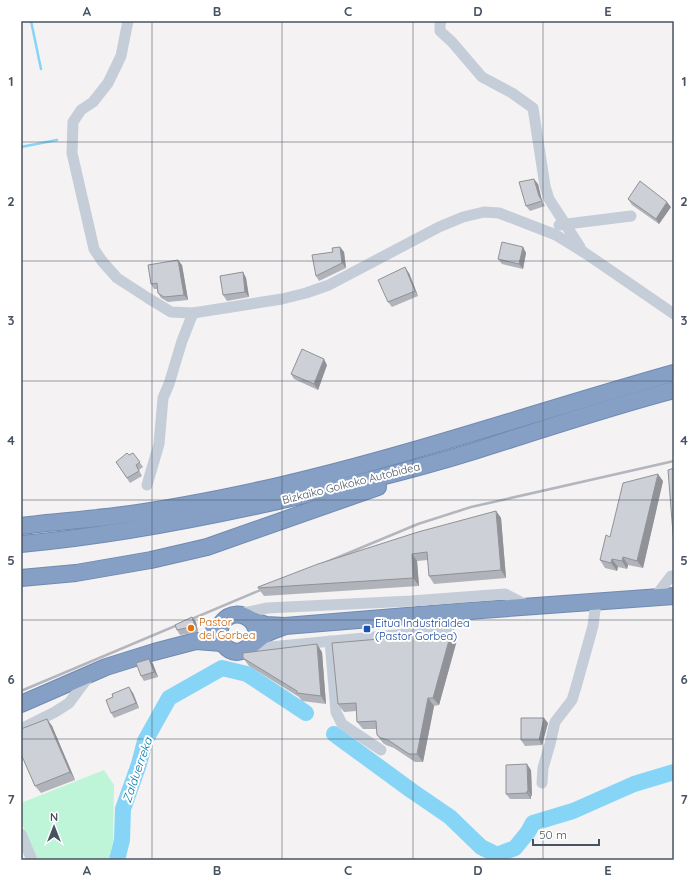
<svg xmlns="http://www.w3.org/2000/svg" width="695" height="881" font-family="Quicksand,sans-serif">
<rect width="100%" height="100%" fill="#f4f2f2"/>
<path fill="#bef5d8" d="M104,770L114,785L113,841L109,860H38L21,822V803Z"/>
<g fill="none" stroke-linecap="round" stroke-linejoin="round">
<g stroke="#87d5f6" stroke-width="2.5">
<path d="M31,21L41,69"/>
<path d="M21,147L57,140"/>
</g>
<g stroke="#87d5f6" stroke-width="16">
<path d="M334,734L412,791L450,817L481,847L497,855L515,848L528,832L533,823L573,811L634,784L674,772"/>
<path d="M117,860L122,840L123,809L139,764L145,741L169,698L222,668L247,674L306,713"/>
</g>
<defs>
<g id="highway">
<path d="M21,526C52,522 84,520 115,516C169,509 225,498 278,486C412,455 542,410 674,373"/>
<path d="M21,544C111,536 199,519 287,499C356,484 426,467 493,445C553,426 613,406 674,390"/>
<path d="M21,578L76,573L151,560L207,547L378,487"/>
<path d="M252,620L266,625L285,626L468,611L674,596"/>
<path d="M221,625C219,632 219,639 224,645C239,663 253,641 266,634C271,631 278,629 283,627"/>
<path d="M214,631C219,627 223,620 228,617C239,611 253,617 256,629"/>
<path d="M21,704L106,667L154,652L196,641L222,643"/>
</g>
</defs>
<use href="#highway" stroke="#708ab1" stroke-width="18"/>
<g stroke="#c5cdd8" stroke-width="11">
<path d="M128,21L121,56L108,83L93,102L81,110L73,122L72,153L94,249L102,261L117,278L148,298L171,312L193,313L282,299L306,293L329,285L439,227L463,217L484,212L499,213L556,235L585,253L674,314"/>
<path d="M441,21L440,25V31L452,42L482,77L512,93L533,108L545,186L549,199L580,247"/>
<path d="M559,225L631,216"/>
<path d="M147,485L159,444L163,398L169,384L182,341L193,313"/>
<path d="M655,597L671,576H674"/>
<path d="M239,614L267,608L411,601L505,594L528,606"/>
<path d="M330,641L336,712L342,724L381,750"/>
<path d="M248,649L437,631L449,627L468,611"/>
<path d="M21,729L55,712L69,703L90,675"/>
<path d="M542,783L543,768L550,744L555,722L572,700L576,687L593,626L596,602"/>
<path d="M21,834L32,860"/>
</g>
<use href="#highway" stroke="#859fc5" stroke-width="16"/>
<g stroke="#b3b6bd" stroke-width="2.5">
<path d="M322,564L418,524L471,507L674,461"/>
<path d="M21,691L270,586"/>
</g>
</g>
<g fill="#b1b3ba">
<path d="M538,184L542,201L545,206L530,211L526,206Z"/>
<path d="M628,199L671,207L659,224L632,205Z"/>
<path d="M340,247L344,252L346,268L319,281L316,276L333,252Z"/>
<path d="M523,247L526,253L523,269L502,264L498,259Z"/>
<path d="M182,265L188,300L168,302L161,298L158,293L157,289H154L151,284Z"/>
<path d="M243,272L246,278L249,297L227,301L223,295Z"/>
<path d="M409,273L418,296L392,307L388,302Z"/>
<path d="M327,365L318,390L294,379L291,374Z"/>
<path d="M133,453L143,467L139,470L142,476L130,483L116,462Z"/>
<path d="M663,481L643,568L628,565L627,569L618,567L617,571L605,568L600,560L610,537Z"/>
<path d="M496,511L501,518L506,578L434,584L429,576L428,560L417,561L419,586L264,596L258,588Z"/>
<path d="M192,617L196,622L198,632L180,635L177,630Z"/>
<path d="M457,640L439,705L434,706L423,762H415L394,748L386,745L383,743L377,735V729H363L357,722L356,711L344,712L338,704Z"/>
<path d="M322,652L326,704L302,701L299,697L249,666L243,658Z"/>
<path d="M149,659L153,664L158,677L144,681L141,676Z"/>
<path d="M133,693L139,708L114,718L111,713Z"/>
<path d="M47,719L52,726L75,780L41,793L35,786L22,755L21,756V729Z"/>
<path d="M548,723L542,745L525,746L521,740Z"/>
<path d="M531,770L532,796H531V799H510L506,794Z"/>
</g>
<g fill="#909297">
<path d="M534,179L538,184L542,201L545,206L539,196Z"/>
<path d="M667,202L671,207L659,224L656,219Z"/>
<path d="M340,247L344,252L346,268L342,263Z"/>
<path d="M523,247L526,253L523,269L519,264Z"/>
<path d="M178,260L182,265L188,300L184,295Z"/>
<path d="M405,267L409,273L418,296L415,291Z"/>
<path d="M243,272L246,278L249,297L245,292Z"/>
<path d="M324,359L327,365L318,390L314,384Z"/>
<path d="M658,474L663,481L643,568L637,561Z"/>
<path d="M496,511L501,518L506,578L501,570Z"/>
<path d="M412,554L417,561L419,586L413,578Z"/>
<path d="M623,557L628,565L627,569L622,561Z"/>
<path d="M612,559L618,567L617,571L611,563Z"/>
<path d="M192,617L196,622L198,632L195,626Z"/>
<path d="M451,633L457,640L439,705L433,698Z"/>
<path d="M317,644L322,652L326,704L321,696Z"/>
<path d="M149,659L153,664L158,677L154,672Z"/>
<path d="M129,687L133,693L139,708L136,703Z"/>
<path d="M428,698L434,706L423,762L417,754Z"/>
<path d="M544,718L548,723L542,745L539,740Z"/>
<path d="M47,719L52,726L75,780L70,772Z"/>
<path d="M527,764L531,770L532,796L528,791Z"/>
<path d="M527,791L531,796V799L527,793Z"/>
</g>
<g fill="#ced0d8" stroke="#909297">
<path d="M534,179L539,196L542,201L526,206L519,182Z"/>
<path d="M640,181L667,202L656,219L628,199Z"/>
<path d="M502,242L523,247L519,264L498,259Z"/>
<path d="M340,247L342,263L316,276L312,255L333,252L332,248Z"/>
<path d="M178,260L184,295L164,297L158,293L157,283L151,284L148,265Z"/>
<path d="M405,267L415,291L388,302L378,280Z"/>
<path d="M243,272L245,292L223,295L220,276Z"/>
<path d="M302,349L324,359L314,384L291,374Z"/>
<path d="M127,453L129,455L133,453L140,462L136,465L139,471L127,478L116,462Z"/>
<path d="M674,468V546L668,470Z"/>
<path d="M658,474L637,561L623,557L622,561L612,559L611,563L600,560L606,535L610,537L623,483Z"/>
<path d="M496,511L501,570L429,576L427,552L412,554L413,578L258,588V587L318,564L418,532Z"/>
<path d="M192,617L195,626L177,630L175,625Z"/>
<path d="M451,633L433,698H428L417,754H409L388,740L381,738L377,735L376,721L357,722L356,703L338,704L332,643Z"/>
<path d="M317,644L321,696L297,693V691L243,658V653Z"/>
<path d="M149,659L154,672L141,676L136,663Z"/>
<path d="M129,687L136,703L111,713L106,700L113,697L112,694Z"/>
<path d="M521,718H544L539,740H521Z"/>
<path d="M47,719L70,772L35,786L21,754V729Z"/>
<path d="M527,764L528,791H527V793L506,794V765Z"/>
</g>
<path fill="none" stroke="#475362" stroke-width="1" stroke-opacity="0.55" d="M152,21V860M282,21V860M413,21V860M543,21V860M21,142H674M21,261H674M21,381H674M21,500H674M21,620H674M21,739H674"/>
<circle fill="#e8710a" stroke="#fff" stroke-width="1.5" cx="191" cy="628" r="4"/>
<rect fill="#1a4fb4" stroke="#fff" stroke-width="1.5" x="363" y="625" width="8" height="8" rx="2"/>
<g text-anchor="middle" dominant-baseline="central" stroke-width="4" stroke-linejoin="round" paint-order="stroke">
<g font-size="11" fill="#475362" stroke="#fff">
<text transform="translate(351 483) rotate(-14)">Bizkaiko Golkoko Autobidea</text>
</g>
<g font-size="11" fill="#c56008" stroke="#fff" text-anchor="start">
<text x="199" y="622">Pastor<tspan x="199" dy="13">del Gorbea</tspan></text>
</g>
<g font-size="11" fill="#164399" stroke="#fff" text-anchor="start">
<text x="375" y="623">Eitua Industrialdea<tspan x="375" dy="13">(Pastor Gorbea)</tspan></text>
</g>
<g font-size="12" font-style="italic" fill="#0279ab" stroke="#fff">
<text transform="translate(137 770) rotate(-71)">Zalduerreka</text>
</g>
</g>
<rect width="695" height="881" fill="none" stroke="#ffffff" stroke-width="44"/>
<g transform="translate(54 827)" stroke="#ffffff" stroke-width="3" paint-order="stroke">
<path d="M0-3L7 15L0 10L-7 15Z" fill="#475362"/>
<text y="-6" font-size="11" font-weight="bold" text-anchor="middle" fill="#475362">N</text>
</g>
<path d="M533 839v6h66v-6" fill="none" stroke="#475362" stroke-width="2"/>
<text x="539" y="839" font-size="12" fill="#475362" stroke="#ffffff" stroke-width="3" paint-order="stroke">50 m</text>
<rect x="22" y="22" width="651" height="837" fill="none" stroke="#475362" stroke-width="1.5"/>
<g font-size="13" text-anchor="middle" font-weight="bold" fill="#475362">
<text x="87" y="16">A</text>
<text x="217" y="16">B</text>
<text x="348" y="16">C</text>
<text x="478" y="16">D</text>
<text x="608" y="16">E</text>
<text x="11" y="86">1</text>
<text x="684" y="86">1</text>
<text x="11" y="206">2</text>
<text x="684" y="206">2</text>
<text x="11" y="325">3</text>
<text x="684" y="325">3</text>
<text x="11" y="445">4</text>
<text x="684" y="445">4</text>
<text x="11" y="565">5</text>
<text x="684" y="565">5</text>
<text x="11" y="684">6</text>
<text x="684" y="684">6</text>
<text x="11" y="804">7</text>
<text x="684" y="804">7</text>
<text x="87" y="875">A</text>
<text x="217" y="875">B</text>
<text x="348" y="875">C</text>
<text x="478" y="875">D</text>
<text x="608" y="875">E</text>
</g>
</svg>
